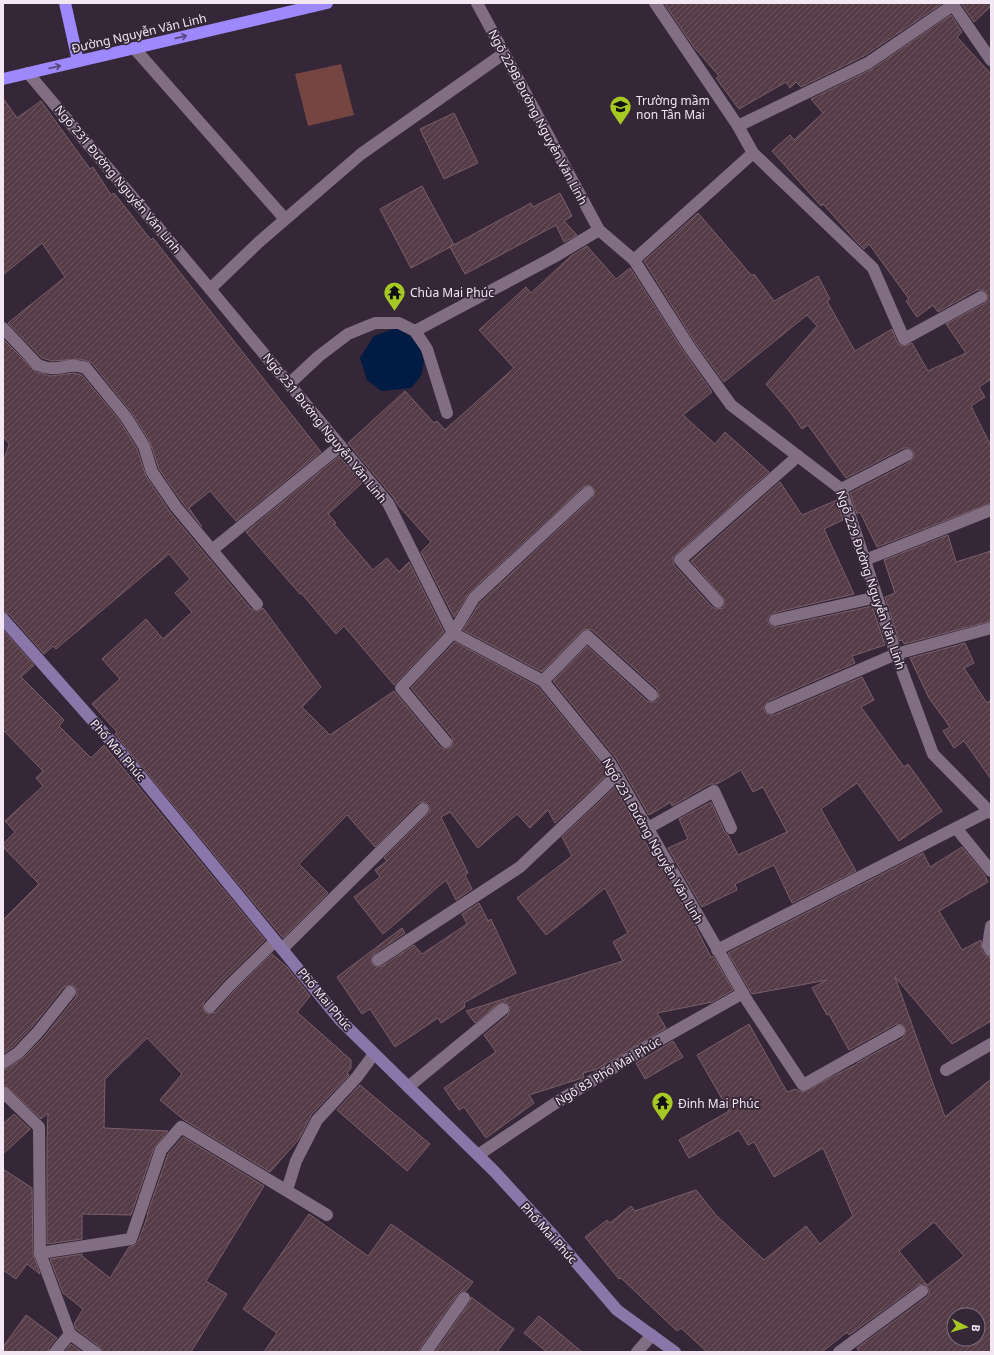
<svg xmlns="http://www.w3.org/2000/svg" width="994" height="1355" font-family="'Noto Sans',sans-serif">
<defs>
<pattern id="building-hatch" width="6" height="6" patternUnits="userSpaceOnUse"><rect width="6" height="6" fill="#543b45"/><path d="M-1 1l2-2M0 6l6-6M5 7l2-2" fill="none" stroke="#6d5760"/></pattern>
</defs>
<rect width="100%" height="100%" fill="#352638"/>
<path fill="#754541" d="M341,64L354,115L308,126L295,74Z"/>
<path fill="#001b44" d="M396,328L410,336L420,348L424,362L421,376L411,388L381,391L367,380L360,358L374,336Z"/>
<g fill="url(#building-hatch)" stroke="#7b5f6a" fill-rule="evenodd">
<path d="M664,3H943L864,56L801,87L796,82L790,88L786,82L739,109L716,78L719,76L693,46Z"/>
<path d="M961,3H991V6L974,22Z"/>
<path d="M951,15L962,32L957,37L991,74V379L979,387L985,397L971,406L991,446V503L877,547L860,512L857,514L850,493L910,462L914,456L913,451L908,448H904L846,478L808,425L802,429L790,412L766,384L817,326L807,315L724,382L696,344L644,261L698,213L752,276L754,274L774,301L818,276L830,299L827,301L855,351L892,329L897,342L900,345L904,346L912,343L928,371L966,353L946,324L985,303L988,297L985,291L982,290H977L938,312L933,305L917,317L906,301L909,299L869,244L864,249L856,241L823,204L821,206L772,151L790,135L794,140L823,113L811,99L872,69Z"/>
<path d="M3,98L17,118L41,101L90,169L93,167L111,195L114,193L151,240L153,238L321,452L236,521L210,491L189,508L202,527L182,502L159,469L150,442L132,413L92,363L80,359L52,361L42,358L8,323L65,277L42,243L3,275Z"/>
<path d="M454,113L478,163L444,179L420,129Z"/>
<path d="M422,186L454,245L411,268L380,209Z"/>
<path d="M560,193L572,216L564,221L577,235L564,242L556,225L465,274L450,247L531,203L533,207Z"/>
<path d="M587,246L616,279L630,268L684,352L712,392L683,415L715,444L725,432L769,472L673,557V561L674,565L712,607L716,609L723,608L725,604V600L691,561L780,482L802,515L837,500L843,520L824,529L854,594L773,613L768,617V622L772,627H777L872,606L885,645L852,656L855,663L768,701L764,707V711L770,715H774L862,677L874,700L861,707L904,767L908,764L942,811L899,841L857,783L821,809L856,871L792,903L774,865L735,884L737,890L702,907L668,848L688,839L679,819L711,802L724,831L728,835L738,855L787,832L763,787L753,792L741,770L717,784H710L672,806L671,802L649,815L616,758L553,681L587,646L647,701L654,702L658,700L659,693L657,689L592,630L585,629L582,631L542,672L463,630L480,603L593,497L595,491L593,487L587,485L583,487L469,593L454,617L421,552L431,542L398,505L394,498L348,443L405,391L434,423L437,421L445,430L514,368L479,330L526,287L531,293L571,256Z"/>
<path d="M3,339L36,372L51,376L73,373L82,375L120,421L137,449L146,476L170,512L251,609L258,611L263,608L321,687L302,707L330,735L394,691L440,747L444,749L450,748L453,744L452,737L411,688L455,642L538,687L604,767L608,774L555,823L548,810L530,828L517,814L478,848L450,812L441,817L468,873L465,875L472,889L456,900L446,880L383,934L354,897L380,877L375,870L387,861L384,858L428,814L430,811V807L425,802L418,803L375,847L347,815L299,864L328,893L283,938L115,734L117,732L92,704L120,679L102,659L146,619L163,639L192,612L175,593L190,579L169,554L56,649L53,646L44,654L9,614L3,612V463L9,444L3,436Z"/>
<path d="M339,456L362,483L328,514L336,523L334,524L373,570L387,558L399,572L409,562L444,632L394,685L344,626L336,634L301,593L300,594L246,532Z"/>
<path d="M948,535L956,562L991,551V621L904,644L902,640L899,641L885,597L895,593L884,560Z"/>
<path d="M3,630L34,665L21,677L64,720L59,726L91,758L104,745L265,940L224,980L204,1002L203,1006L205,1012L209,1014L216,1012L235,990L272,954L287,967L310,996L297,1012L351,1060V1068L347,1073L349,1075L311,1115L299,1139L270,1172L184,1120L160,1100L182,1074L147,1038L105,1079L104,1128L168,1131L154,1148L131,1215L82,1214V1239L47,1244V1141L48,1113L41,1119L5,1085L3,1083V1070L7,1069L23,1058L44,1037L76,997L77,993V989L72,985L64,987L32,1027L13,1047L3,1054V920L39,884L3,847V844L15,832L5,821L43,786L36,778L43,771L3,730Z"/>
<path d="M965,643L974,663L964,668L987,703L991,700V779L964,741L954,748L943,731L950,727L929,698L910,658Z"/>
<path d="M615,787L653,856L655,855L693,922L711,957L713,956L733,990L712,1002L657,1013L666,1028L597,1069L583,1073L584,1077L582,1078L529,1095L534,1103L486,1138L464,1107L459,1110L444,1088L496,1052L484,1035L508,1015L510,1008L506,1002H501L475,1023L466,1011L623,961L613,942L628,933L605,888L546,935L517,898L572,856L562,837Z"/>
<path d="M962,847L984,874L988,882L939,911L962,950L981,940L982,950L987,957L991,958V1021L952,1044L895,977L945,1117L991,1079V1352H859L857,1348L927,1297L929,1294V1290L925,1284H922L918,1285L849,1335L847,1332L822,1352H707L681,1328L677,1331L621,1278L619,1279L585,1237L607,1220L610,1223L631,1206L635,1211L696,1190L716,1215L764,1260L806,1226L820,1244L853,1216L823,1148L774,1177L754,1142L748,1145L739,1130L689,1158L679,1140L729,1111L697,1055L749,1024L787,1092L796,1089L799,1091L803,1092L857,1064V1063L903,1038L906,1031L903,1025L896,1024L849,1050L829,1014L827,1015L812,988L827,980L752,994L728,953L923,853L930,867ZM934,1222L964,1256L927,1285L899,1251ZM954,1315H978V1339H954Z"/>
<path d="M479,903L488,921L491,919L516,973L464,1003L465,1007L441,1023L438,1018L395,1047L370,1009L362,1014L337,977L402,928L405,933L374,954L371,960L372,964L378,967L382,966L414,945L422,954L467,924L462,914Z"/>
<path d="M673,1041L683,1057L645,1079L636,1063Z"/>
<path d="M360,1085L430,1144L407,1171L337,1110Z"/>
<path d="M14,1114L30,1129L3,1154V1124Z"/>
<path d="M183,1137L264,1186L206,1281L227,1294L191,1352H102L99,1346L76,1329L74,1324L83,1309L63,1293L50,1259L82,1254V1256L110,1278L129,1247L135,1245L138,1242L148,1215H147L168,1154Z"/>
<path d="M3,1169L32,1188L33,1253L40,1274L27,1264L16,1279L3,1270Z"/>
<path d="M309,1214L368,1256L391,1224L473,1282L466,1291H461L458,1294L420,1348L419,1352H264L277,1333L243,1309Z"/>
<path d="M471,1297L514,1329L497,1352H435L470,1302Z"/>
<path d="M26,1315L57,1338L49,1347L48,1352H3V1347Z"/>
<path d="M539,1316L582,1352H547L524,1333Z"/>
<path d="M71,1344L82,1352H65Z"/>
</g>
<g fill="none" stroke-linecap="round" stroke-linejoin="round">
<g stroke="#816e83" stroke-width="12">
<path d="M134,48L285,219"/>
<path d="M38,365C59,374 66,361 86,368L126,417L144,446L152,472L176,507L257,604"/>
<path d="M212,550L340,446"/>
<path d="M3,1063L18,1053L38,1032L70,992"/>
<path d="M3,1092L39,1127L40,1253L70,1334"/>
<path d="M287,1190L296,1161L317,1120L357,1077L374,1054"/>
<path d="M40,1253L131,1239L161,1150L181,1127L327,1215"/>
<path d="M55,1352L70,1334L95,1352"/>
<path d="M426,1352L464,1298"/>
<path d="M637,1352L652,1335"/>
</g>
<g stroke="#816e83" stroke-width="12">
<path d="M477,3L599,230"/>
<path d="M655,3L738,126L753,153L873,268L904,339L981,297"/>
<path d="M28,73L210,289L388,503L453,633L543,681L610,763L748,1002L803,1085L899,1031"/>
<path d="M738,126L868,63L953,5L991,60"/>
<path d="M634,260L753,153"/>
<path d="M210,289L259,242L361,154L503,54"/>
<path d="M3,328L38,365"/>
<path d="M415,331L554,257L599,230L634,260L690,348L731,405L841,489L896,654L933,754L991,813"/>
<path d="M289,384L319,356L348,334L375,323H399L415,331L427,349L447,413"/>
<path d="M841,489L907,455"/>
<path d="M865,560L991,510"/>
<path d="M718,602L680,560L798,456"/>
<path d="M775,620L877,597"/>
<path d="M543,681L587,636L652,695"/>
<path d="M771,708L896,654L991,628"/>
<path d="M446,742L401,688L453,633L474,598L588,492"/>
<path d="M648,828L714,791L731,828"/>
<path d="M956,828L991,871"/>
<path d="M991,926L988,946L991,951"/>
<path d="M282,949L423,809"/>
<path d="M717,950L989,811"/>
<path d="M378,960L520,867L617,775"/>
<path d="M210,1007L230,985L275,941"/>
<path d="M946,1070L991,1044"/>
<path d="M408,1087L503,1009"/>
<path d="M478,1155L557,1102L649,1046L743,993"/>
<path d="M839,1352L922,1291"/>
</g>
<path stroke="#8a76a8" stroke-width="12" d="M3,619L124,756L340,1020L494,1171L550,1232L617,1310L675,1352"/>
<g stroke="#9e88fd" stroke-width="12">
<path d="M65,3L78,61"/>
<path d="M3,79L327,3"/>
</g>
</g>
<defs><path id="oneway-shaft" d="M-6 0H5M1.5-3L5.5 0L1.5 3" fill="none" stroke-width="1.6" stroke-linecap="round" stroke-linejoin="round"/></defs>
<g stroke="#5a487d">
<use href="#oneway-shaft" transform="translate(181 37) rotate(-13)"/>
<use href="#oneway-shaft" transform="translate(55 67) rotate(-13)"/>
</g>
<defs>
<symbol id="school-pin" viewBox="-11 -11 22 30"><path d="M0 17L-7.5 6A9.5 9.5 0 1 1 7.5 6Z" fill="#a5c823" stroke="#352638"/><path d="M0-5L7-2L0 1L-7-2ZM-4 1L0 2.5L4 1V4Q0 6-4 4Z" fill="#111"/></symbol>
<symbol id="temple-pin" viewBox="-11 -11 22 30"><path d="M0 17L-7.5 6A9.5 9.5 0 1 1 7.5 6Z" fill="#a5c823" stroke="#352638"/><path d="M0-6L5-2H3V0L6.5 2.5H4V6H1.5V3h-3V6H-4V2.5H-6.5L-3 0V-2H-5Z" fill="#111"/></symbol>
</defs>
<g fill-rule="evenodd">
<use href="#school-pin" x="608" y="94" width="25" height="34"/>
<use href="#temple-pin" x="382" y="280" width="25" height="34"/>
<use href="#temple-pin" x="650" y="1090" width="25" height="34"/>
</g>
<g text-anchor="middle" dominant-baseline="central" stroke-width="3.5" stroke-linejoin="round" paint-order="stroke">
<g font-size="12" fill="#f2e7f3" stroke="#352638">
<text transform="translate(139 33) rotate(-13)">Đường Nguyễn Văn Linh</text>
<text transform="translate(538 117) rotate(62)">Ngõ 229B Đường Nguyễn Văn Linh</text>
<text transform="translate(118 179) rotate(50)">Ngõ 231 Đường Nguyễn Văn Linh</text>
<text transform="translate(325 428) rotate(51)">Ngõ 231 Đường Nguyễn Văn Linh</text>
<text transform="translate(871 580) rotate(71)">Ngõ 229 Đường Nguyễn Văn Linh</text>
<text transform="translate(118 750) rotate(49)">Phố Mai Phúc</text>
<text transform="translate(653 841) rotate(60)">Ngõ 231 Đường Nguyễn Văn Linh</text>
<text transform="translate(325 999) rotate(50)">Phố Mai Phúc</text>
<text transform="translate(608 1071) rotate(-31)">Ngõ 83 Phố Mai Phúc</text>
<text transform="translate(549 1233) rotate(48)">Phố Mai Phúc</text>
</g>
<g font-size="12" fill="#f2e7f3" stroke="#352638" text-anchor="start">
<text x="636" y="100">Trường mầm<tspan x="636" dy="14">non Tân Mai</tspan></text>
<text x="410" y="292">Chùa Mai Phúc</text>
<text x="678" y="1103">Đinh Mai Phúc</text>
</g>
</g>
<rect width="994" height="1355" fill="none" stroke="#f2e7f3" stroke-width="8"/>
<g transform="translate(966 1327) rotate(96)"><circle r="19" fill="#352638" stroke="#817383"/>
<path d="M0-3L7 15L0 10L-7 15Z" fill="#a5c823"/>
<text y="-6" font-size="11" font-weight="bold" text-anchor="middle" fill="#f2e7f3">B</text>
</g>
</svg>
